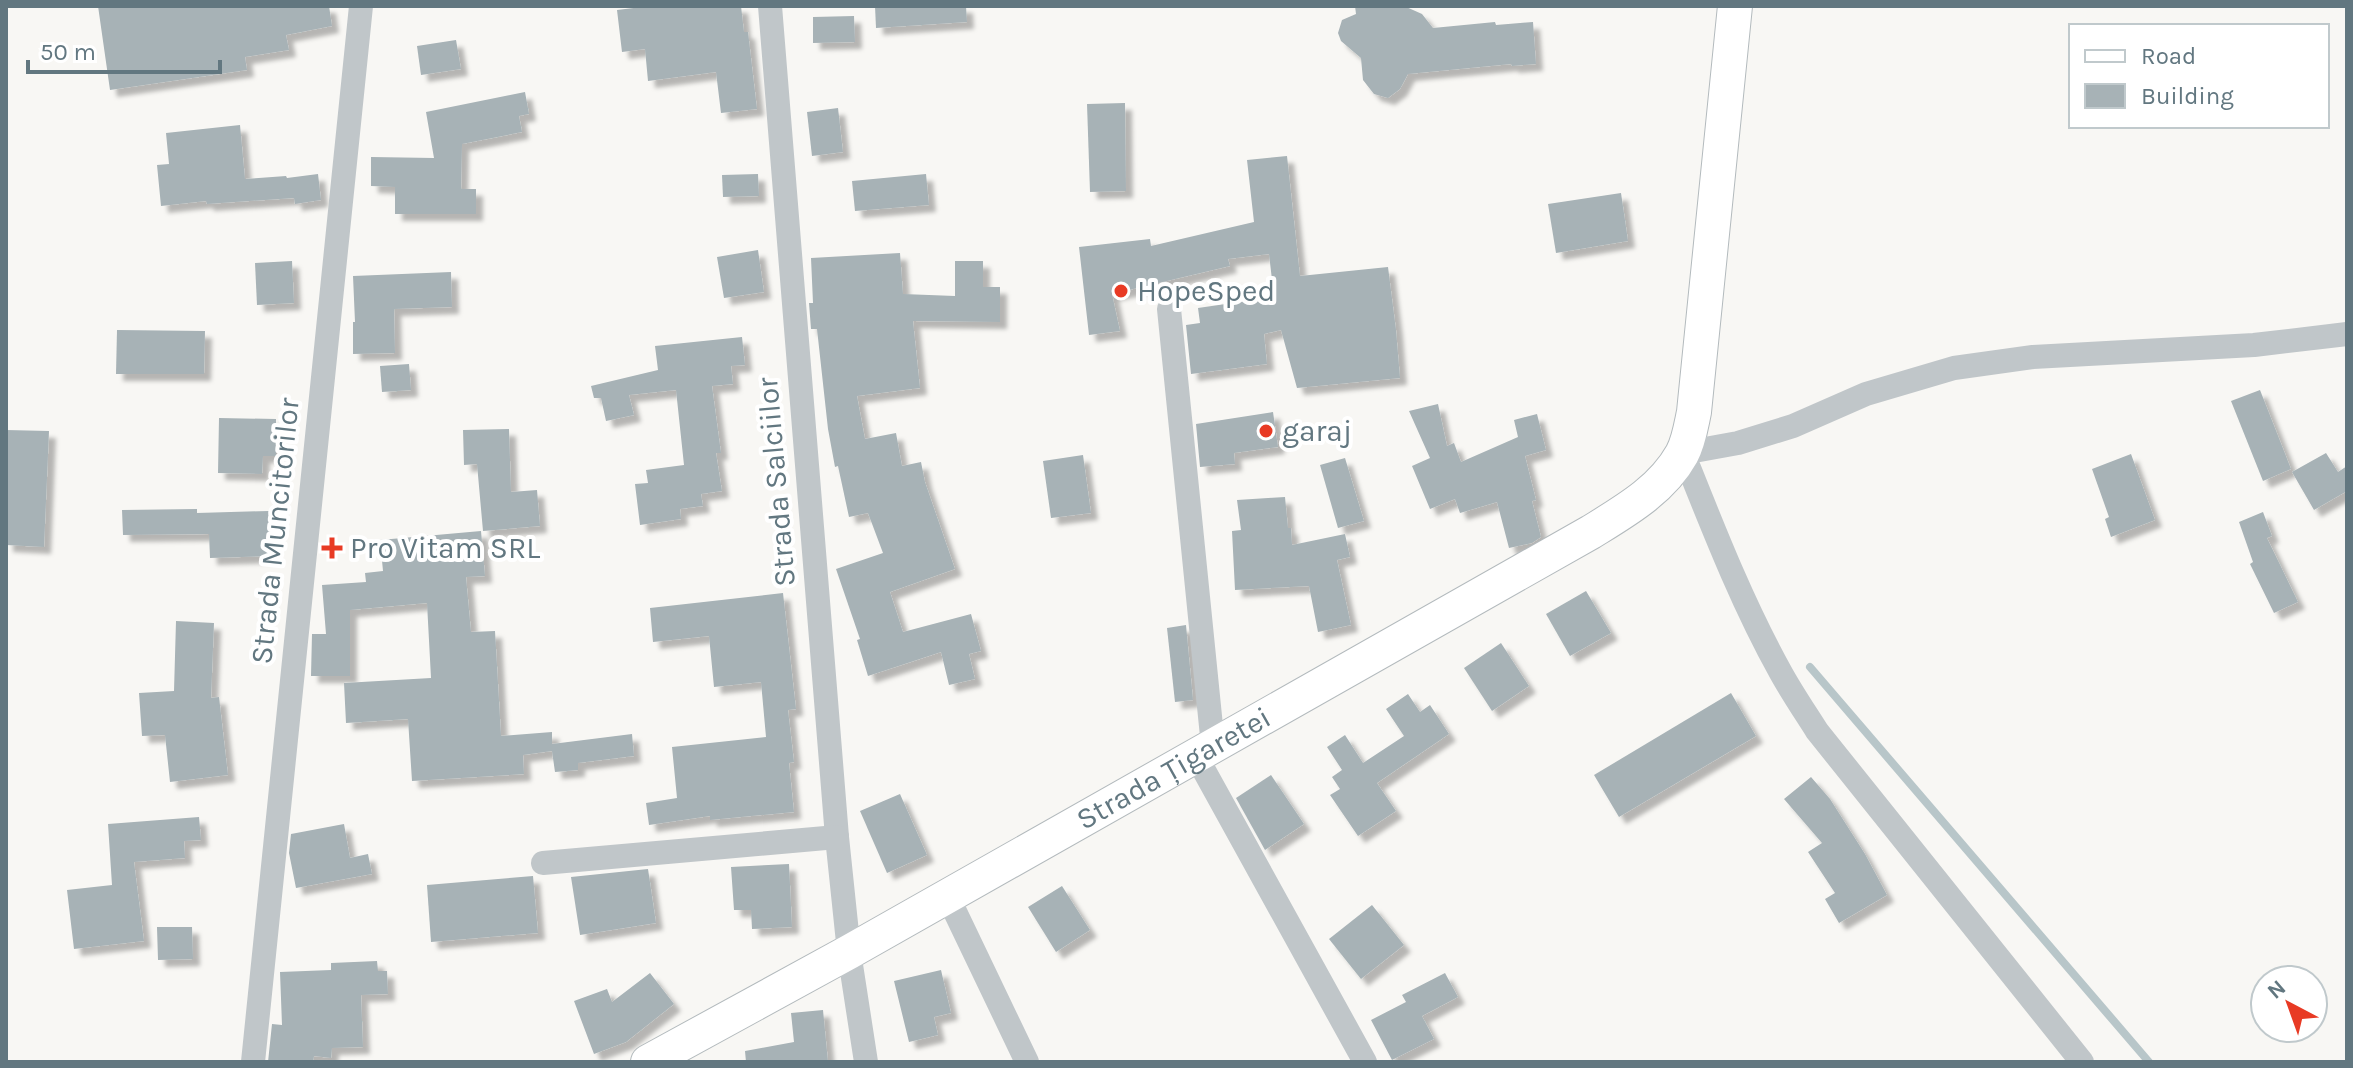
<svg xmlns="http://www.w3.org/2000/svg" width="2353" height="1068" font-family="Karla,sans-serif">
<defs>
<filter id="shadow"><feDropShadow dx="7" dy="7" stdDeviation="2" flood-color="#0004"/></filter>
</defs>
<rect width="100%" height="100%" fill="#f8f7f4"/>
<g fill="none" stroke-linecap="round" stroke-linejoin="round">
<path stroke="#b8c6c9" stroke-width="8" d="M1810,667L2149,1062"/>
</g>
<g fill="#a7b2b6" filter="url(#shadow)">
<path d="M98,6H329L332,26L286,35L289,50L245,57L247,70L110,90Z"/>
<path d="M650,6H741L744,32H748L757,109L721,113L716,72L648,81L645,49L622,52L617,10Z"/>
<path d="M875,6H966L967,22L876,28Z"/>
<path d="M1355,6H1404L1422,14L1433,28L1495,22L1496,25L1533,22L1536,64L1512,66L1511,64L1408,74L1400,89L1388,98L1374,94L1363,80L1361,58L1341,41L1338,33L1342,20L1356,14Z"/>
<path d="M854,16L855,42L813,43V17Z"/>
<path d="M456,40L461,69L421,75L417,46Z"/>
<path d="M525,92L529,114L519,116L522,132L462,144L461,189H476V214H395V187L371,186V157L434,158L426,112Z"/>
<path d="M1125,103L1126,191L1090,192L1087,104Z"/>
<path d="M838,108L843,152L812,156L807,112Z"/>
<path d="M240,125L245,179L286,176L287,178L318,174L321,200L295,204L294,198L207,204L206,201L161,206L157,165L169,164L166,133Z"/>
<path d="M1287,156L1300,276L1388,267L1396,330L1400,378L1297,388L1281,330L1264,334L1267,364L1191,374L1186,325L1200,323L1198,308L1274,297L1269,254L1228,259L1230,266L1112,294L1120,331L1089,335L1079,247L1150,239L1151,246L1254,222L1247,160Z"/>
<path d="M758,174L759,196L723,197L722,175Z"/>
<path d="M926,174L929,205L855,211L852,181Z"/>
<path d="M1621,193L1628,241L1556,253L1548,204Z"/>
<path d="M758,250L764,292L724,298L717,257Z"/>
<path d="M900,253L903,294L955,296V261H983V287H1000V322L913,321L920,388L857,396L865,439L896,433L902,466L921,462L925,482L955,569L890,592L903,632L971,614L981,651L969,654L975,679L949,685L941,652L868,676L857,640L860,639L836,569L883,553L868,513L849,517L838,466L835,467L828,429L817,329H811L809,303H813L811,258Z"/>
<path d="M292,261L294,303L257,305L255,263Z"/>
<path d="M451,272L452,307L394,309L395,353L353,354V322H355L353,276Z"/>
<path d="M117,330L205,331L204,374H116Z"/>
<path d="M742,337L745,365L731,366L733,384L712,386L721,453H716L722,491L701,494L703,506L680,509L681,519L640,525L635,484L648,483L646,470L684,465L676,390L629,395L634,415L606,421L601,398H594L591,386L658,370L655,346Z"/>
<path d="M409,364L411,390L382,392L380,366Z"/>
<path d="M2260,390L2291,469L2263,481L2231,401Z"/>
<path d="M1438,404L1447,446L1454,443L1461,462L1518,437L1514,420L1537,414L1546,450L1525,456L1536,500L1532,501L1541,537L1532,543L1509,548L1497,502L1460,513L1455,499L1430,509L1412,466L1430,458L1409,411Z"/>
<path d="M1273,412L1278,447L1234,453L1235,464L1200,467L1196,424Z"/>
<path d="M219,418L276,419V456H263L262,474L218,473Z"/>
<path d="M509,429L511,492L537,490L540,526L483,531L477,464L464,465L463,430Z"/>
<path d="M6,430L49,431L44,547L6,545Z"/>
<path d="M2326,453L2338,472L2347,466V491L2314,510L2292,472Z"/>
<path d="M2131,454L2155,520L2111,537L2105,519L2109,517L2092,469Z"/>
<path d="M1083,455L1091,513L1051,518L1043,461Z"/>
<path d="M1345,458L1364,521L1338,528L1320,465Z"/>
<path d="M1285,497L1288,528H1291L1292,545L1345,534L1350,557L1337,560L1351,625L1318,632L1309,586L1235,590L1232,531L1241,530L1237,500Z"/>
<path d="M197,509V513L269,511L270,556L210,558L209,534L123,535L122,510Z"/>
<path d="M2263,512L2272,536L2267,538L2298,602L2274,613L2250,564L2253,562L2239,522Z"/>
<path d="M481,531L485,576L466,577L471,632L495,631L501,736L552,732V744L632,734L634,756L578,763V770L555,772L552,751L523,755L524,774L412,781L408,719L346,723L344,683L431,678L427,603L350,610V676H311L312,634H326L322,585L366,582L365,573L383,571L380,540Z"/>
<path d="M1586,591L1611,633L1570,656L1546,614Z"/>
<path d="M783,593L796,709L788,710L794,762L789,763L794,812L710,820V816L649,825L646,803L677,798L672,747L766,737L761,682L714,687L709,636L653,642L650,608Z"/>
<path d="M176,621L214,623L211,698L219,697L228,775L170,782L165,735L142,736L139,693L174,691Z"/>
<path d="M1186,625L1193,700L1175,702L1167,628Z"/>
<path d="M1501,643L1529,686L1492,711L1464,668Z"/>
<path d="M1731,693L1756,736L1619,817L1594,775Z"/>
<path d="M1408,694L1420,712L1430,705L1449,734L1377,783L1396,811L1358,836L1330,795L1340,789L1332,777L1342,770L1327,747L1345,735L1363,763L1404,736L1386,709Z"/>
<path d="M1271,775L1304,824L1265,850L1236,798Z"/>
<path d="M1811,777L1830,799L1865,854L1887,895L1839,923L1825,899L1835,893L1808,852L1822,843L1784,799Z"/>
<path d="M900,794L927,855L887,873L860,811Z"/>
<path d="M199,817L201,840L184,841L185,858L134,862L144,941L74,949L67,890L112,885L108,824Z"/>
<path d="M344,824L350,858L368,854L372,874L296,888L289,853L291,834Z"/>
<path d="M789,864L792,927L752,929L751,910H734L731,867Z"/>
<path d="M648,869L656,923L580,935L571,877Z"/>
<path d="M533,876L538,933L431,942L427,885Z"/>
<path d="M1062,886L1090,930L1056,952L1028,907Z"/>
<path d="M1372,905L1404,945L1361,979L1329,939Z"/>
<path d="M157,927H192L193,959L158,960Z"/>
<path d="M377,961L378,971H387L388,994L361,995L363,1047L332,1048L331,1058L314,1056L313,1062H268L272,1024L282,1025L280,972L331,970V963Z"/>
<path d="M941,970L951,1013L934,1017L938,1035L909,1042L894,981Z"/>
<path d="M650,973L674,1004L626,1042L594,1054L574,1001L607,989L612,1002Z"/>
<path d="M1445,973L1458,997L1422,1016L1434,1039L1392,1060L1371,1020L1406,1002L1402,995Z"/>
<path d="M823,1010L828,1062H746L745,1051L794,1042L791,1013Z"/>
</g>
<g fill="none" stroke-linecap="round" stroke-linejoin="round">
<defs>
<g id="secondary">
<path id="s1" d="M648,1062L849,952L1591,532C1625,511 1662,490 1682,454C1689,441 1691,426 1694,412L1735,6"/>
</g>
</defs>
<use href="#secondary" stroke="#b3babd" stroke-width="36"/>
<g stroke="#c0c6c9" stroke-width="24">
<path d="M770,6L837,837L849,952L866,1062"/>
<path d="M1169,309L1213,746"/>
<path d="M1196,756L1365,1062"/>
<path d="M543,863L837,837"/>
<path d="M947,895L1027,1062"/>
<path d="M253,1062L361,6"/>
<path d="M2082,1062L1817,731C1805,712 1792,693 1781,673C1742,603 1713,528 1683,453L1738,443L1793,426L1866,394L1954,368L2033,357L2254,345L2347,334"/>
</g>
<use href="#secondary" stroke="#fff" stroke-width="34"/>
</g>
<g fill="#e83a24" stroke="#fff" stroke-width="3">
<circle cx="1121" cy="291" r="8"/>
<circle cx="1266" cy="431" r="8"/>
<path d="M328 536h8v8h8v8h-8v8h-8v-8h-8v-8h8z"/>
</g>
<g text-anchor="middle" dominant-baseline="central" stroke-width="8" stroke-linejoin="round" paint-order="stroke">
<g font-size="30" fill="#627780" stroke="#fff" text-anchor="start">
<text x="1137" y="291">HopeSped</text>
<text x="1282" y="431">garaj</text>
<text x="350" y="548">Pro Vitam SRL</text>
</g>
<g font-size="30" fill="#627780" stroke="#fff">
<text transform="translate(776 482) rotate(-95)">Strada Salciilor</text>
<text transform="translate(275 531) rotate(-84)">Strada Muncitorilor</text>
<text stroke="none"><textPath href="#s1" startOffset="602">Strada Țigaretei</textPath></text>
</g>
</g>
<rect width="2353" height="1068" fill="none" stroke="#627780" stroke-width="16"/>
<rect x="2069" y="24" width="260" height="104" fill="#ffffff" stroke="#c0c9cc" stroke-width="2"/>
<rect x="2085" y="50" width="40" height="12" fill="#ffffff" stroke="#c0c9cc" stroke-width="2"/>
<text x="2141" y="64" font-size="24" fill="#627780">Road</text>
<rect x="2085" y="84" width="40" height="24" fill="#a7b2b6" stroke="#c0c9cc" stroke-width="2"/>
<text x="2141" y="104" font-size="24" fill="#627780">Building</text>
<g transform="translate(2289 1004) rotate(319)"><circle r="38" fill="#ffffff" stroke="#c0c9cc" stroke-width="2"/>
<path d="M0-6L14 30L0 20L-14 30Z" fill="#e83a24"/>
<text y="-12" font-size="22" font-weight="bold" text-anchor="middle" fill="#627780">N</text>
</g>
<path d="M28 60v12h192v-12" fill="none" stroke="#627780" stroke-width="4"/>
<text x="40" y="60" font-size="24" fill="#627780" stroke="#ffffff" stroke-width="6" paint-order="stroke">50 m</text>
</svg>
